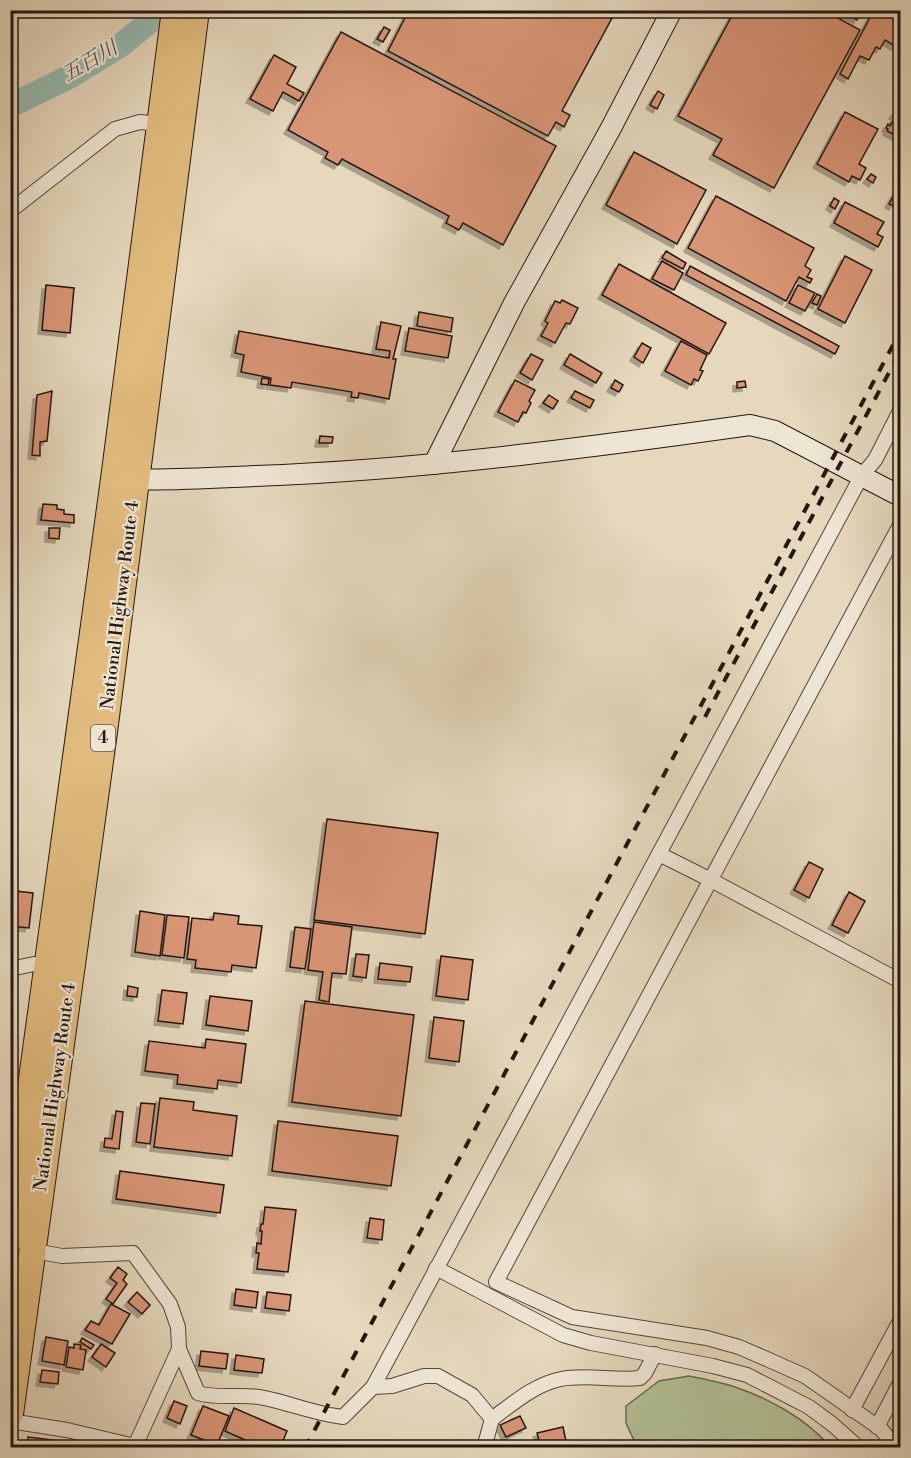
<svg xmlns="http://www.w3.org/2000/svg" width="911" height="1458" font-family="'Libre Bodoni','Noto Serif JP',serif">
<defs>
<filter id="shadow"><feDropShadow dx="-4" dy="4" stdDeviation="0" flood-color="#0004"/></filter>
</defs>
<rect width="100%" height="100%" fill="#e5d8bd"/>
<filter id="stains"><feTurbulence type="fractalNoise" baseFrequency=".00333" numOctaves="4"/><feColorMatrix values="0 0 0 0 .2 0 0 0 0 .09 0 0 0 0 .02 0 0 0 .5 -.17"/></filter>
<radialGradient id="worn" r=".72"><stop offset=".6" stop-color="#630" stop-opacity="0"/><stop offset="1" stop-color="#630" stop-opacity=".3"/></radialGradient>
<path fill="#b1bf94" stroke="#6b6b52" stroke-width="1.5" d="M689,1376C704,1379 721,1382 735,1387C770,1399 807,1419 830,1447H637L626,1423V1406L659,1381Z"/>
<g fill="none" stroke-linecap="round" stroke-linejoin="round">
<path stroke="#96baaf" stroke-width="24" d="M10,106L71,76L121,45L164,10"/>
</g>
<g fill="#d99676" stroke="#251711" stroke-width="1.5" filter="url(#shadow)">
<path d="M409,10H597L612,18L562,111L570,115L564,127L556,122L548,136L388,51Z"/>
<path d="M735,10H823L860,30L774,188L713,155L722,139L678,116Z"/>
<path d="M839,10H857L861,12L857,20Z"/>
<path d="M874,10H900V49L885,40L880,49L876,47L869,60L860,56L848,79L840,74Z"/>
<path d="M384,27L390,30L383,42L377,39Z"/>
<path d="M341,32L556,146L503,245L463,223L459,230L446,223L449,216L342,159L338,165L325,158L328,152L288,130Z"/>
<path d="M274,55L296,67L287,84L304,93L299,101L283,92L273,111L250,99Z"/>
<path d="M658,91L664,95L657,109L650,105Z"/>
<path d="M900,107V138L887,131L888,129L886,128L888,124L890,126L896,116L893,115L895,111L898,113Z"/>
<path d="M845,112L878,129L859,164L866,168L860,180L852,176L849,182L817,164Z"/>
<path d="M634,152L706,190L677,244L606,205Z"/>
<path d="M871,174L876,177L873,183L867,179Z"/>
<path d="M900,184V193L893,206L889,204Z"/>
<path d="M716,196L814,248L805,266L811,270L807,277L812,279L810,283L799,277L786,301L688,248Z"/>
<path d="M834,198L839,201L835,209L830,206Z"/>
<path d="M845,202L884,222L877,234L883,237L878,247L834,223Z"/>
<path d="M666,251L686,263L683,269L662,258Z"/>
<path d="M845,256L872,270L845,323L818,309Z"/>
<path d="M662,261L683,273L674,290L652,279Z"/>
<path d="M619,264L726,323L709,354L602,295Z"/>
<path d="M690,266L839,346L835,354L686,275Z"/>
<path d="M46,285L74,288L70,333L42,330Z"/>
<path d="M798,285L815,293L805,311L789,303Z"/>
<path d="M817,294L821,296L817,305L812,303Z"/>
<path d="M562,300L578,308L570,324L566,323L555,343L541,336L548,323L545,321L555,301L560,303Z"/>
<path d="M419,312L453,318L451,332L417,326Z"/>
<path d="M381,322L401,326L393,359H396L389,399L359,393L358,398L351,397L352,392L292,382L291,388L270,385L271,378L241,372L244,355L235,353L239,331L389,358L390,351L376,349Z"/>
<path d="M409,328L452,336L448,358L405,351Z"/>
<path d="M681,341L707,355L700,370L703,371L698,381L694,379L691,385L665,371Z"/>
<path d="M642,343L651,348L643,363L634,357Z"/>
<path d="M531,354L543,360L532,380L520,373Z"/>
<path d="M570,354L602,373L596,383L564,365Z"/>
<path d="M262,378L269,379L268,385L261,384Z"/>
<path d="M515,380L535,390L529,401L531,403L526,413L523,412L518,422L498,412Z"/>
<path d="M615,380L623,385L619,392L611,388Z"/>
<path d="M745,381L746,387L737,388V382Z"/>
<path d="M52,391L47,441L40,442V456L32,455L37,395Z"/>
<path d="M575,391L594,400L590,408L571,398Z"/>
<path d="M549,395L558,401L553,409L543,403Z"/>
<path d="M320,436L333,437L332,443H319Z"/>
<path d="M43,504L57,505V509L64,510V514L74,515V523L41,520Z"/>
<path d="M49,528H60L59,539L49,538Z"/>
<path d="M327,819L438,833L425,934L314,920Z"/>
<path d="M809,862L823,869L809,898L794,890Z"/>
<path d="M15,891L33,893L29,928L11,926Z"/>
<path d="M849,892L865,901L848,933L832,925Z"/>
<path d="M140,911L165,915L160,956L135,952Z"/>
<path d="M214,913L239,916L238,924L262,926L256,968L232,965L231,972L195,968L196,960L187,959L192,918L213,920Z"/>
<path d="M167,915L189,917L184,958L162,955Z"/>
<path d="M314,922L352,927L346,974L332,973L329,1002L319,1000L323,972L308,970Z"/>
<path d="M295,927L311,929L305,969L290,967Z"/>
<path d="M356,954L369,955L366,978L353,976Z"/>
<path d="M441,956L473,960L468,1000L436,996Z"/>
<path d="M380,963L412,967L410,982L378,979Z"/>
<path d="M128,986L138,988L137,997L127,996Z"/>
<path d="M162,990L187,993L183,1024L158,1021Z"/>
<path d="M210,996L252,1001L248,1031L206,1025Z"/>
<path d="M305,1001L414,1015L401,1116L292,1102Z"/>
<path d="M434,1017L464,1021L459,1062L429,1058Z"/>
<path d="M206,1039L246,1044L241,1083L218,1080L217,1089L177,1084L178,1075L145,1071L149,1041L205,1048Z"/>
<path d="M160,1098L194,1102L193,1110L237,1116L232,1156L154,1147Z"/>
<path d="M141,1103L155,1104L150,1144L136,1142Z"/>
<path d="M116,1111L123,1112L119,1149L104,1147L105,1138L112,1139Z"/>
<path d="M278,1121L398,1136L391,1186L272,1171Z"/>
<path d="M120,1171L224,1185L220,1213L116,1199Z"/>
<path d="M265,1207L296,1210L288,1272L257,1269L259,1253H256L257,1243L261,1244L262,1231H260L261,1224H263Z"/>
<path d="M370,1218L384,1220L382,1240L367,1238Z"/>
<path d="M118,1267L127,1274L123,1280L127,1284L113,1304L106,1299L117,1283L110,1278Z"/>
<path d="M236,1289L258,1292L256,1308L234,1305Z"/>
<path d="M137,1292L150,1305L142,1314L128,1302Z"/>
<path d="M267,1292L291,1295L289,1311L265,1308Z"/>
<path d="M111,1304L130,1314L112,1344L85,1330L91,1321L99,1325Z"/>
<path d="M46,1337L68,1341L64,1365L42,1361Z"/>
<path d="M82,1338L94,1345L91,1349L80,1342Z"/>
<path d="M74,1344L81,1345L80,1349L86,1350L83,1370L66,1367L69,1347L74,1348Z"/>
<path d="M101,1344L115,1353L106,1367L92,1357Z"/>
<path d="M201,1351L228,1354L226,1369L199,1366Z"/>
<path d="M236,1355L264,1359L262,1373L234,1370Z"/>
<path d="M42,1370L59,1372L58,1384L40,1382Z"/>
<path d="M174,1401L187,1406L180,1424L167,1418Z"/>
<path d="M203,1406L229,1416L217,1445L191,1435Z"/>
<path d="M234,1408L287,1431L280,1448H263L225,1431Z"/>
<path d="M520,1416L526,1428L506,1437L500,1425Z"/>
<path d="M563,1427L567,1446L541,1448L537,1433Z"/>
<path d="M28,1437L69,1442L68,1448H27Z"/>
<path d="M537,1440L539,1448H522L521,1444Z"/>
<path d="M74,1443L92,1448H73Z"/>
</g>
<g fill="none" stroke-linecap="round" stroke-linejoin="round">
<defs>
<g id="street">
<path d="M10,211L115,129L140,122L160,124"/>
<path d="M659,854L711,880L900,981"/>
<path d="M10,969L34,964L49,966"/>
<path d="M29,1250L62,1256L133,1253L170,1304L178,1327L179,1349L198,1393C216,1399 240,1394 259,1397C288,1402 314,1414 343,1417L373,1387L392,1386L424,1376H438L472,1395L492,1419L484,1448"/>
<path d="M436,1268L563,1335L591,1343L713,1366L747,1375L809,1407L832,1424L859,1448"/>
<path d="M373,1387L862,475L875,460L900,411"/>
<path d="M852,1410L900,1321"/>
<path d="M492,1419C512,1404 535,1384 561,1379C587,1374 614,1381 640,1378L645,1373L655,1354"/>
<path d="M10,1421L67,1430L135,1446L179,1349"/>
<path d="M877,1427L900,1383"/>
<path d="M896,1448L881,1429L805,1376L769,1360L739,1347L707,1338L572,1317L496,1282L900,525"/>
</g>
<g id="secondary">
<path d="M434,464L514,303L611,128L672,10"/>
<path d="M123,479C167,481 211,478 255,476C421,470 585,448 750,425L775,431L900,496"/>
</g>
<g id="highway">
<path d="M10,1240L114,479L175,10"/>
<path d="M10,1414L104,732L196,10"/>
</g>
</defs>
<use href="#street" stroke="#55473c" stroke-width="16"/>
<use href="#secondary" stroke="#251711" stroke-width="22"/>
<use href="#highway" stroke="#251711" stroke-width="28"/>
<use href="#street" stroke="#eee6d4" stroke-width="14"/>
<use href="#secondary" stroke="#eee6d4" stroke-width="20"/>
<use href="#highway" stroke="#e2bc7e" stroke-width="26"/>
<g stroke="#251711" stroke-width="4" stroke-dasharray="10 10" stroke-linecap="butt">
<path d="M705,717L900,352"/>
<path d="M305,1448L900,332"/>
</g>
</g>
<g text-anchor="middle" dominant-baseline="central" stroke-width="4.5" stroke-linejoin="round" paint-order="stroke">
<rect fill="#eee6d4" stroke="#61554c" stroke-width="1.5" x="91" y="725" width="24" height="26" rx="4.5"/>
<g font-size="16" font-weight="bold" fill="#251711">
<text x="103" y="738">4</text>
</g>
<g font-size="18" fill="#251711" stroke="#eee6d4">
<text transform="translate(120 605) rotate(-83)">National Highway Route 4</text>
<text transform="translate(55 1087) rotate(-82)">National Highway Route 4</text>
</g>
<g font-size="20" font-style="italic" fill="#4d5048" stroke="#eee6d4">
<text transform="translate(90 62) rotate(-30)">五百川</text>
</g>
</g>
<rect width="911" height="1458" fill="none" stroke="#e5d8bd" stroke-width="36"/>
<rect x="12" y="12" width="887" height="1434" fill="none" stroke="#251711" stroke-width="3"/>
<rect x="18" y="18" width="875" height="1422" fill="none" stroke="#251711" stroke-width="1.5"/>
<rect width="100%" height="100%" filter="url(#stains)"/>
<rect width="100%" height="100%" fill="url(#worn)"/>
</svg>
